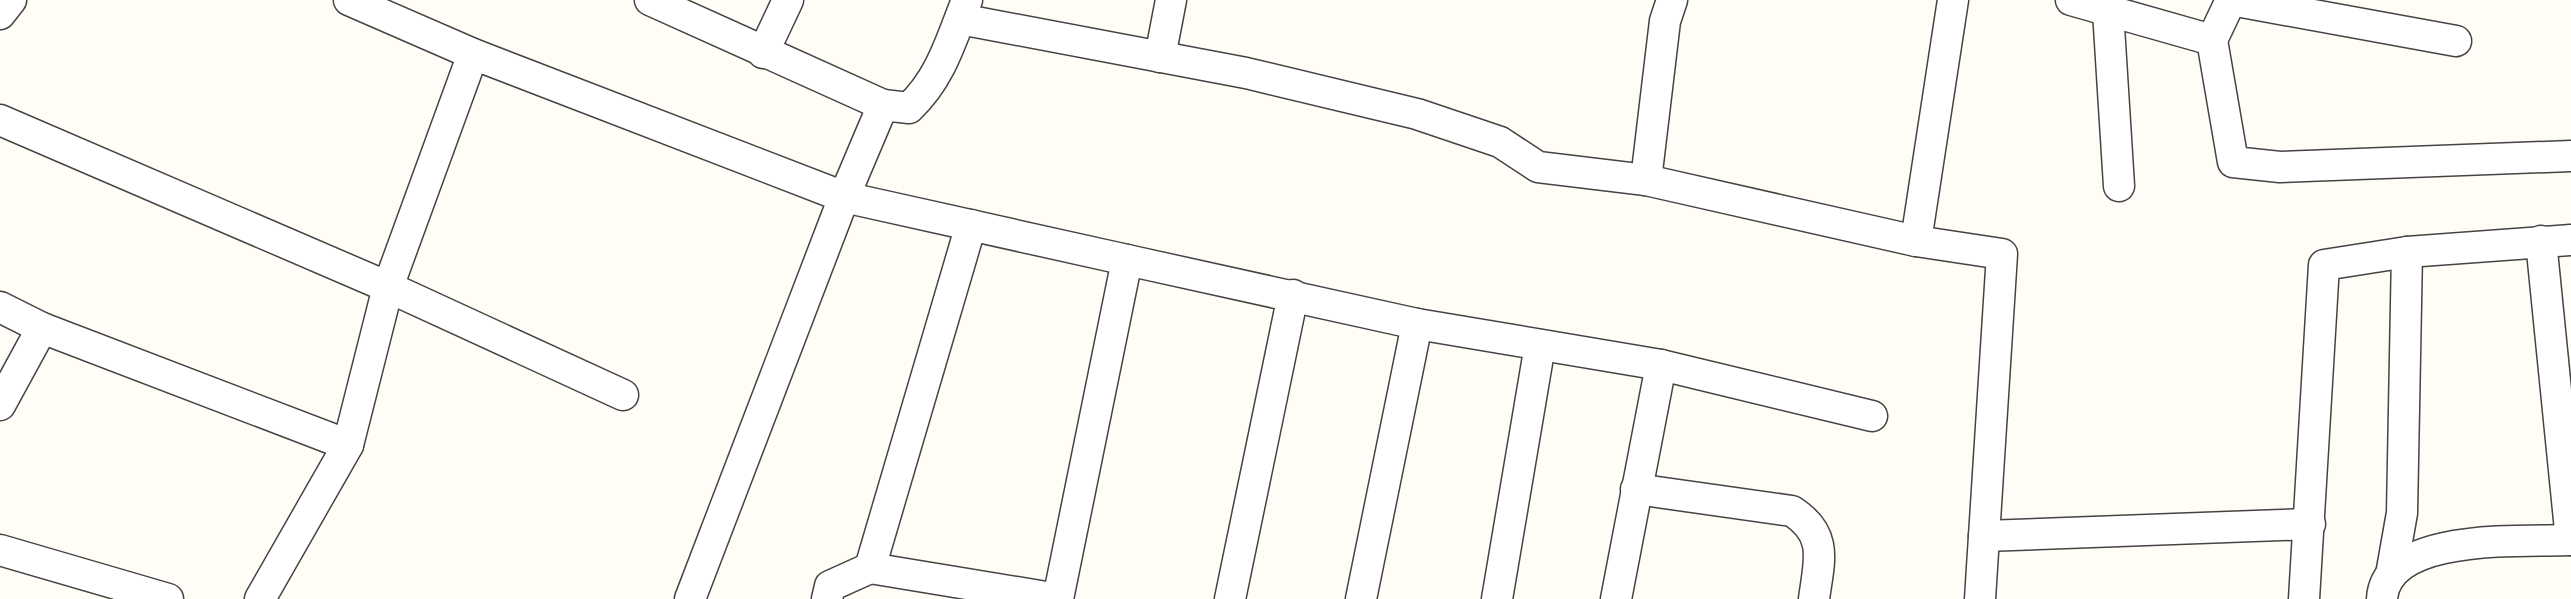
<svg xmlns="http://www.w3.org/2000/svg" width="2571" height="599" font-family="'Crimson Pro',serif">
<rect width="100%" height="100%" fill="#fffdf5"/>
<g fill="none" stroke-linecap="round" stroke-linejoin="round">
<defs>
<g id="minor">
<path d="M349,0L473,54L844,197L1127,260"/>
<path d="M650,0L883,105"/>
<path d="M2071,0L2212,40L2231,0"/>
<path d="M2231,0L2456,41"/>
<path d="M2108,11L2119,186"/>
<path d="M0,14L11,0"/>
<path d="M960,19L1246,73L1417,114L1500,142L1538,167L1646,180L1916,241L2002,254L1980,599"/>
<path d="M2212,40L2233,162L2280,167L2571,156"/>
<path d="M763,53L788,0"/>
<path d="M1160,57L1171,0"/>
<path d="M0,120L388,287L623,395"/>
<path d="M1646,180L1665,21L1672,0"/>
<path d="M1916,241L1953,0"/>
<path d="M2541,241L2571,540"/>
<path d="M0,307L42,328L348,445"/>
<path d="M0,405L42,328"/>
<path d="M1636,489L1792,511C1829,535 1819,561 1814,599"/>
<path d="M1984,536L2310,524"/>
<path d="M0,550L168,599"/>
<path d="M870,568L971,225"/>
<path d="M2391,575L2402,513L2407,252"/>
<path d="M260,599L348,445L388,287L473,54"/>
<path d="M690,599L844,197L883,105L909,108C941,78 951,40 967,0"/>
<path d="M827,599L830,586L870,568L1058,599"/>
<path d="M1058,599L1127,260L1417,324L1661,365L1872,416"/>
<path d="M1230,599L1293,295"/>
<path d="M1361,599L1417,324"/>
<path d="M1497,599L1540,345"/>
<path d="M1616,599L1661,365"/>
<path d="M2304,599L2324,265L2407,252L2571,240"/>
<path d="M2382,599C2386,532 2524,542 2571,540"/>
</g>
</defs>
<use href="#minor" stroke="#444" stroke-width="33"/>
<use href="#minor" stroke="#fff" stroke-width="30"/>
</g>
</svg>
